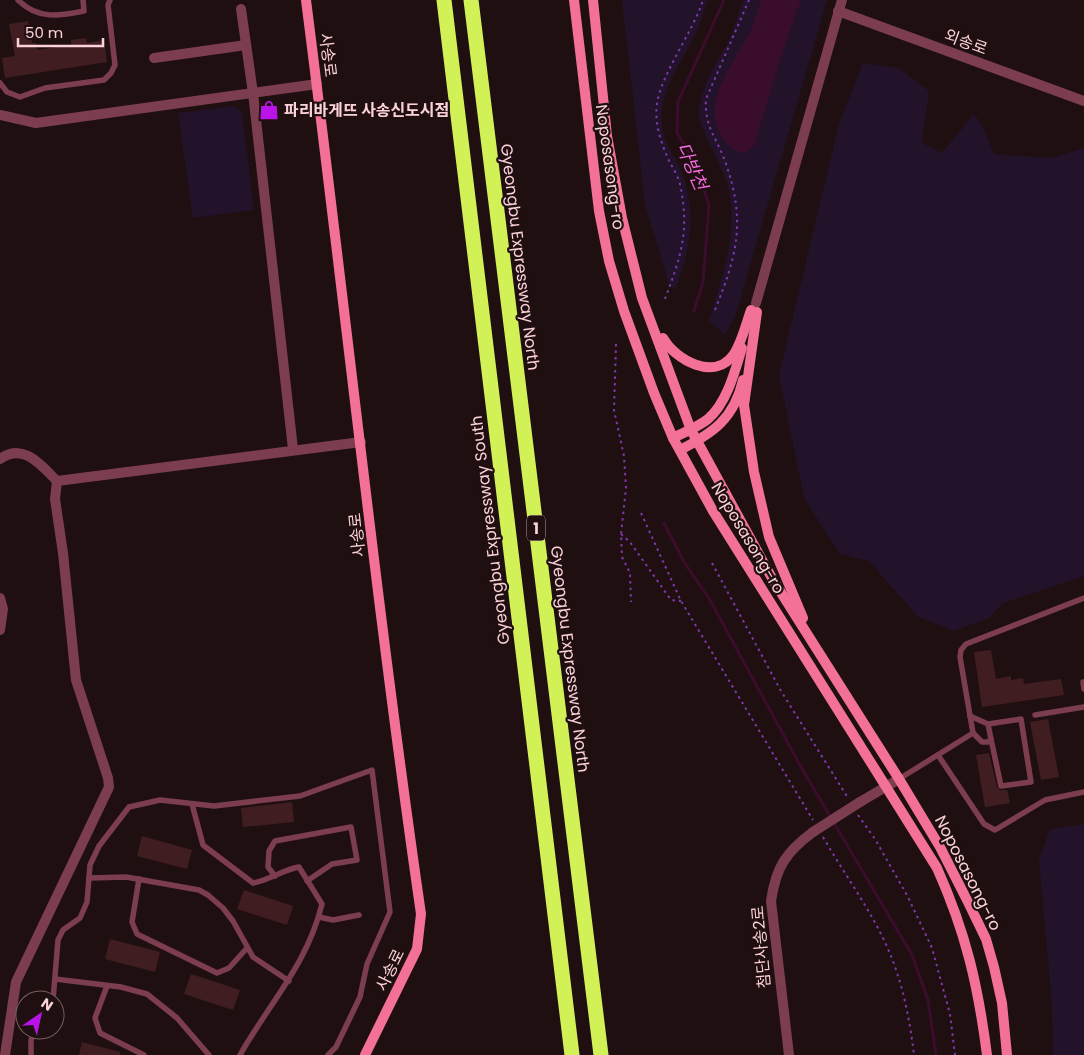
<svg xmlns="http://www.w3.org/2000/svg" width="1084" height="1055" font-family="Poppins,'Noto Sans KR',sans-serif">
<rect width="100%" height="100%" fill="#200f11"/>
<g fill="#22132a">
<path d="M622,0H708C704,10 702,20 698,29C685,58 660,88 662,121C663,148 679,159 685,181C696,218 689,255 675,290L669,284L645,204Z"/>
<path d="M743,0H827L735,317L725,335L709,321C722,276 740,231 727,183C723,167 698,127 699,113C700,85 717,63 729,40C735,27 738,13 743,0Z"/>
<path d="M863,63L899,68L929,91L922,143L942,153L974,114L982,125L994,154L1051,158L1084,148V576L1003,603L989,618L954,631L918,617L869,561L840,554L804,498L779,375L839,124Z"/>
<path d="M235,106L242,114L254,210L193,218L178,113Z"/>
<path d="M1084,824V1055H1053L1052,1005L1039,860L1050,829Z"/>
</g>
<path fill="#3b0d2c" d="M761,0H801L784,47L754,146L744,153C724,150 712,126 715,106C719,77 741,51 753,26C756,18 758,8 761,0Z"/>
<g fill="none" stroke-linecap="round" stroke-linejoin="round">
<g stroke="#3b0d2c" stroke-width="3">
<path d="M694,311L703,282L709,206L697,166L677,133L678,102L724,0"/>
<path d="M664,523L684,562L710,600L801,767L912,955L928,1000L936,1055"/>
</g>
</g>
<g fill="#401d21">
<path d="M28,21L32,43H36L37,50L71,45V40L86,38L87,43L104,40L107,62L5,78L2,58L15,56L9,24Z"/>
<path d="M991,650L996,679L1011,676V680L1023,678L1024,684L1061,679L1064,695L982,707L974,652Z"/>
<path d="M1048,719L1059,777L1041,780L1030,722Z"/>
<path d="M989,753L997,787L1000,790H1007L1010,803L985,807L976,755Z"/>
<path d="M292,802L294,822L243,827L241,808Z"/>
<path d="M142,836L192,850L187,869L137,856Z"/>
<path d="M244,890L293,906L287,925L237,909Z"/>
<path d="M110,939L160,952L155,972L105,959Z"/>
<path d="M191,974L240,990L233,1010L184,994Z"/>
<path d="M82,1042L120,1052V1055H79Z"/>
</g>
<g fill="none" stroke-linecap="round" stroke-linejoin="round">
<g stroke="#7f38a9" stroke-width="2" stroke-dasharray="2.5 4" stroke-linecap="butt">
<path d="M665,299C681,256 690,231 680,184C678,177 674,169 670,163C662,145 654,125 657,104C661,74 693,32 703,0"/>
<path d="M715,310C737,255 746,222 726,164C718,139 704,128 706,99L749,0"/>
<path d="M616,344L614,410L624,456L626,488L621,534L622,557L630,573L631,602"/>
<path d="M641,513L681,601L813,820"/>
<path d="M621,534L630,542L671,600L681,601"/>
<path d="M712,563L781,691L848,798"/>
<path d="M858,815L875,839L908,897L932,948L950,1014L955,1055"/>
<path d="M823,837C842,870 865,902 882,936C901,974 909,1014 914,1055"/>
</g>
<g stroke="#7c3e4f" stroke-width="5.5">
<path d="M18,0C38,20 60,16 84,11L83,0"/>
<path d="M0,83L7,92L20,97L45,88L104,80L111,73L115,65L108,5L110,0"/>
<path d="M1083,682L1084,689"/>
<path d="M1035,715L1084,707"/>
<path d="M970,716L988,724L991,739L988,742H982L973,733"/>
<path d="M988,724L1021,719L1031,782L1001,786L991,739"/>
<path d="M938,755L984,824L995,830L1045,800L1084,792"/>
<path d="M899,779L973,733L960,657L961,650L966,644L1084,598"/>
<path d="M192,804L203,845L253,883C270,880 282,870 299,867L322,904C307,965 270,1002 240,1055"/>
<path d="M275,876L268,867L269,851L275,841L351,827L357,860L332,864L307,881"/>
<path d="M89,878L126,877L199,890L208,895L223,908L233,921L253,957L289,981"/>
<path d="M139,879L132,922L137,934L217,973L229,968L247,948"/>
<path d="M319,917L333,920L359,915"/>
<path d="M55,979L121,987L147,994L177,1018L209,1055"/>
<path d="M107,986L95,1018L100,1033L144,1055"/>
<path d="M53,1000L58,940L63,930L80,918L87,902L90,865L99,846L129,807L160,800L214,806L300,796L372,770L390,912L367,964L360,997L336,1047L328,1055"/>
<path d="M31,1055V1040L35,1030"/>
</g>
<g stroke="#7c3e4f" stroke-width="10">
<path d="M241,9L253,93L293,449"/>
<path d="M838,11L1084,101"/>
<path d="M154,58L246,45"/>
<path d="M0,115L36,123L317,84"/>
<path d="M756,303L842,0"/>
<path d="M0,459C23,442 41,465 57,481L361,442"/>
<path d="M0,598L3,609L0,630"/>
<path d="M860,802L899,779"/>
<path d="M5,1055L16,982L109,787L108,778L76,680L63,553L55,499L57,481"/>
<path d="M789,1055L771,901C776,867 786,852 813,832"/>
</g>
<g stroke="#f37197" stroke-width="10">
<path d="M306,0C345,305 377,610 421,914L417,949L365,1055"/>
<path d="M574,0L599,211L609,261L624,311L654,393L673,438L713,511L937,868C966,933 978,985 987,1055"/>
<path d="M593,0L607,136L622,218L642,298L691,430L773,580L899,779L940,847L968,902L986,939L994,967L1002,1003L1007,1055"/>
<path d="M757,312L744,405L754,472L769,537L803,618"/>
<path d="M663,338C675,360 715,382 734,354C742,342 746,324 751,310"/>
<path d="M673,438C685,432 698,427 708,419C727,403 735,371 742,348"/>
<path d="M680,450C713,433 734,419 743,380"/>
</g>
<g stroke="#d2f157" stroke-width="15">
<path d="M444,0L572,1055"/>
<path d="M471,0L601,1055"/>
</g>
<path stroke="#7c3e4f" stroke-width="10" d="M813,832L860,802"/>
</g>
<defs>
<symbol id="shop-bare" viewBox="-9 -9 18 18"><path d="M-5-2.5h2.3a2.7 3.5 0 0 1 5.4 0H5L5.5 6h-11ZM-1.5-2.5h3a1.5 2.3 0 0 0-3 0Z" fill="#b913e7" stroke="#200f11" stroke-width="2.5" paint-order="stroke"/></symbol>
</defs>
<g fill-rule="evenodd">
<use href="#shop-bare" x="255" y="96" width="28" height="28"/>
</g>
<g text-anchor="middle" dominant-baseline="central" stroke-width="4.5" stroke-linejoin="round" paint-order="stroke">
<rect fill="#200f11" stroke="#b9989e" stroke-width="1" x="527" y="515.5" width="18" height="25" rx="4"/>
<g font-size="15" font-weight="bold" fill="#fbd2da">
<text x="536" y="528">1</text>
</g>
<g font-size="16" fill="#fbd2da" stroke="#200f11">
<text transform="translate(966 42) rotate(20)">외송로</text>
<text transform="translate(328 55) rotate(83)">사송로</text>
<text transform="translate(610 167) rotate(82)">Noposasong-ro</text>
<text transform="translate(520 257) rotate(83)">Gyeongbu Expressway North</text>
<text transform="translate(490 530) rotate(-97)">Gyeongbu Expressway South</text>
<text transform="translate(357 535) rotate(-96)">사송로</text>
<text transform="translate(748 538) rotate(59)">Noposasong-ro</text>
<text transform="translate(570 659) rotate(83)">Gyeongbu Expressway North</text>
<text transform="translate(968 873) rotate(63)">Noposasong-ro</text>
<text transform="translate(761 947) rotate(-95)">첨단사송2로</text>
<text transform="translate(390 970) rotate(-64)">사송로</text>
</g>
<g font-size="16" font-weight="bold" fill="#fbd2da" stroke="#200f11" text-anchor="start">
<text x="284" y="110">파리바게뜨 사송신도시점</text>
</g>
<g font-size="18" font-style="italic" fill="#f369de" stroke="#200f11">
<text transform="translate(692 166) rotate(66)">다방천</text>
</g>
</g>
<g transform="translate(40 1015) rotate(34)"><circle r="24" fill="#200f11" stroke="#785d61"/>
<path d="M0-4L9 19L0 12L-9 19Z" fill="#b913e7"/>
<text y="-8" font-size="14" font-weight="bold" text-anchor="middle" fill="#fbd2da">N</text>
</g>
<path d="M18 38v8h85v-8" fill="none" stroke="#fbd2da" stroke-width="2.5"/>
<text x="25" y="38" font-size="15" fill="#fbd2da" stroke="#200f11" stroke-width="4" paint-order="stroke">50 m</text>
</svg>
